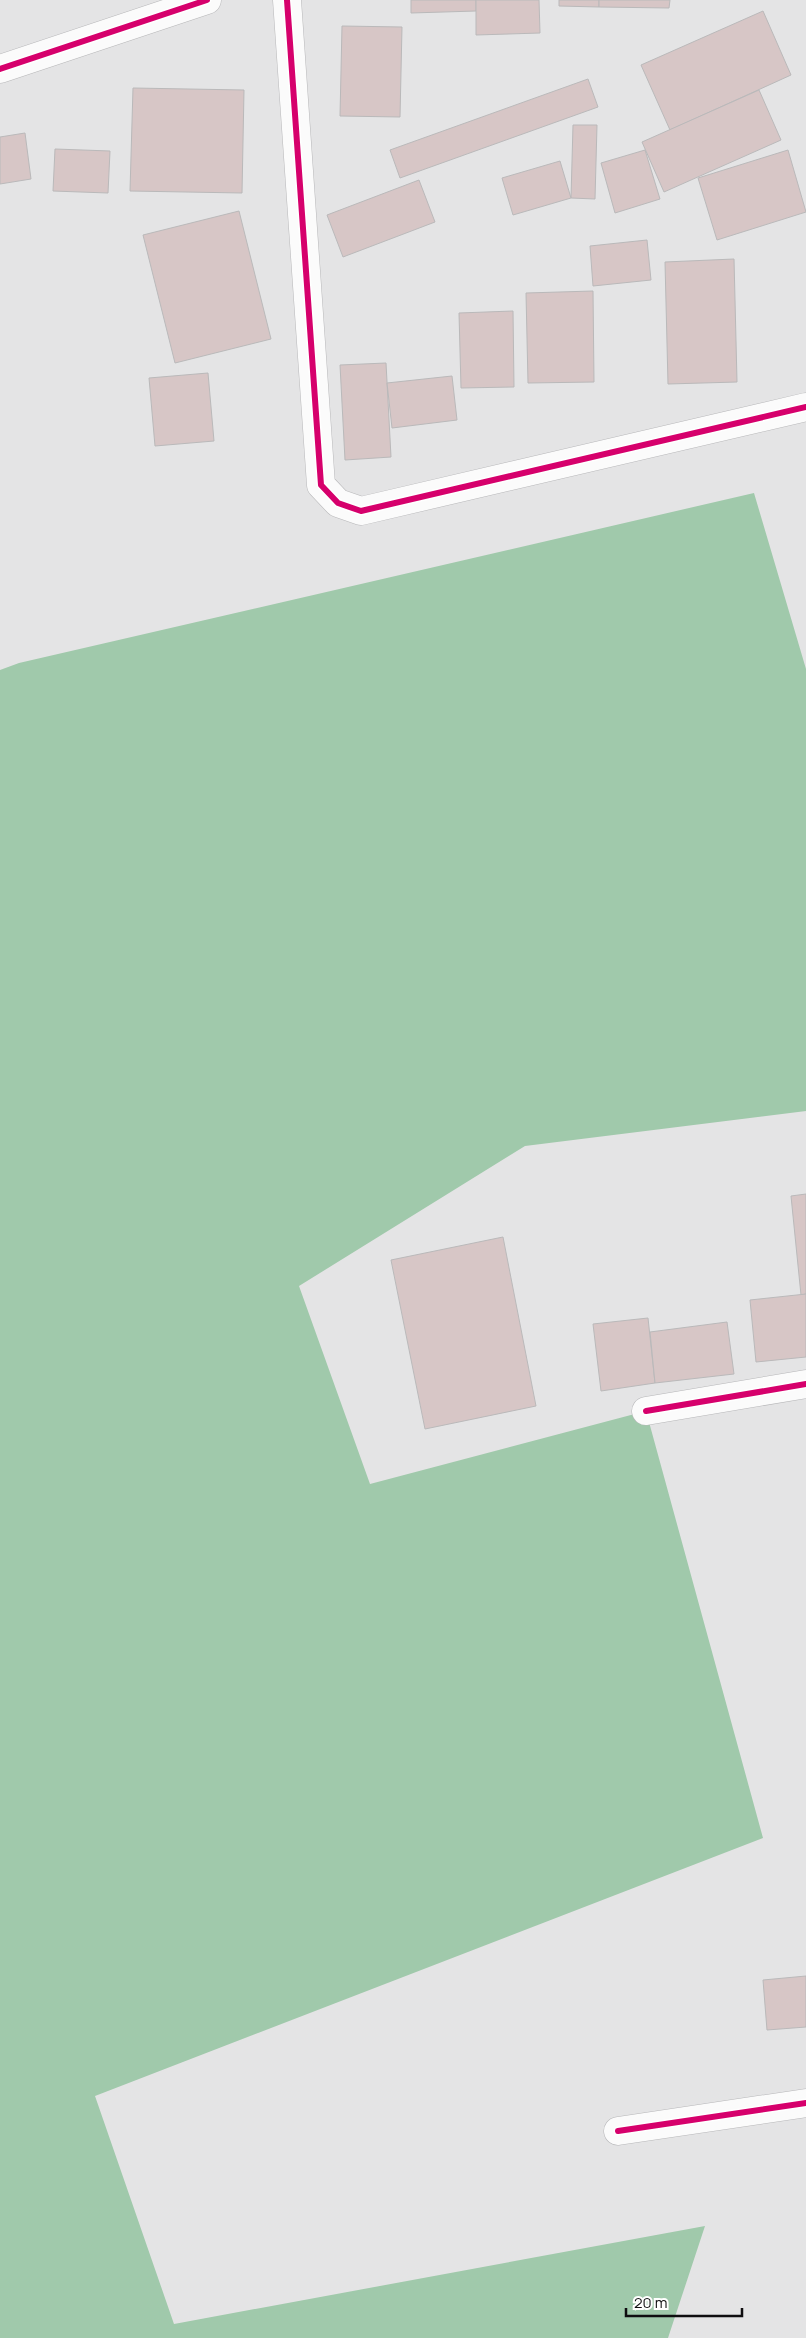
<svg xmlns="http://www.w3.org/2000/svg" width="806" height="2338" font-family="Manrope,sans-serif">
<rect width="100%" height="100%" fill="#e4e4e5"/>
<path fill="#a0c9ab" d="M754,493L806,669V1111L525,1146L299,1286L370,1484L646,1411L763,1838L95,2096L174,2324L705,2226L668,2338H0V670L19,663Z"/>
<g fill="#d7c6c6" stroke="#bab9ba">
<path d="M411,0H476V11L411,13Z"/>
<path d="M476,0H539L540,33L476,35Z"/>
<path d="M559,0H599V7L559,6Z"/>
<path d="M599,0H670L669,8L599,7Z"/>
<path d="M763,11L791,75L670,130L641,65Z"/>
<path d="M342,26L402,27L400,117L340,116Z"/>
<path d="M588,79L598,107L400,178L390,150Z"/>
<path d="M133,88L244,90L242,193L130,191Z"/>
<path d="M759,90L781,140L664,192L642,142Z"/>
<path d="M573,125H597L595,199L571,198Z"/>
<path d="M25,133L31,179L0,184V137Z"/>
<path d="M55,149L110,151L108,193L53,191Z"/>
<path d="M645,150L660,199L615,213L601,163Z"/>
<path d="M788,150L806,212L717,240L698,178Z"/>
<path d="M560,161L571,198L513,215L502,178Z"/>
<path d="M419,180L435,222L343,257L327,215Z"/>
<path d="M239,211L271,339L175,363L143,235Z"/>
<path d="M647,240L651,280L593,286L590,246Z"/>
<path d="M734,259L737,382L668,384L665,262Z"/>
<path d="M593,291L594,382L528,383L526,293Z"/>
<path d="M513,311L514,387L461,388L459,313Z"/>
<path d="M386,363L391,457L345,460L340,365Z"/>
<path d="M208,373L214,441L155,446L149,378Z"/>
<path d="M452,376L457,420L392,428L387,383Z"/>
<path d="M806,1194V1294L801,1295L791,1196Z"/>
<path d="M503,1237L536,1406L425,1429L391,1260Z"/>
<path d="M806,1294V1357L756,1362L750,1300Z"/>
<path d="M648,1318L655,1383L601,1391L593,1324Z"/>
<path d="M727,1322L734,1374L655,1383L650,1332Z"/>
<path d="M806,1976V2027L767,2030L763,1980Z"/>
</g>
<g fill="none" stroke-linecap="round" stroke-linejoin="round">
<defs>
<g id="minor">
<path d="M287,0L321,485L338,503L361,511L806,407"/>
<path d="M0,69L207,0"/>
<path d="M646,1411L806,1384"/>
<path d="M618,2131L806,2103"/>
</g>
</defs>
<use href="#minor" stroke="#b7b7b9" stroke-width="29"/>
<use href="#minor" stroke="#fbfbfb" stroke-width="28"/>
<defs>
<g id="cycleway">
<path d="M287,0L321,485L338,503L361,511L806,407"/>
<path d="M0,69L207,0"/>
<path d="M646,1411L806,1384"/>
<path d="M618,2131L806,2103"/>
</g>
</defs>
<use href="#cycleway" stroke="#fff" stroke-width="9"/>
<use href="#cycleway" stroke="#d6006c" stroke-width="6"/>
</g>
<path d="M626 2308v8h116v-8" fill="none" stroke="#0f0e10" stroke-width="2.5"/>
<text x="634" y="2308" font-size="15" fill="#0f0e10" stroke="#ffffff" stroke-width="4" paint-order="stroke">20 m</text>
</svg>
